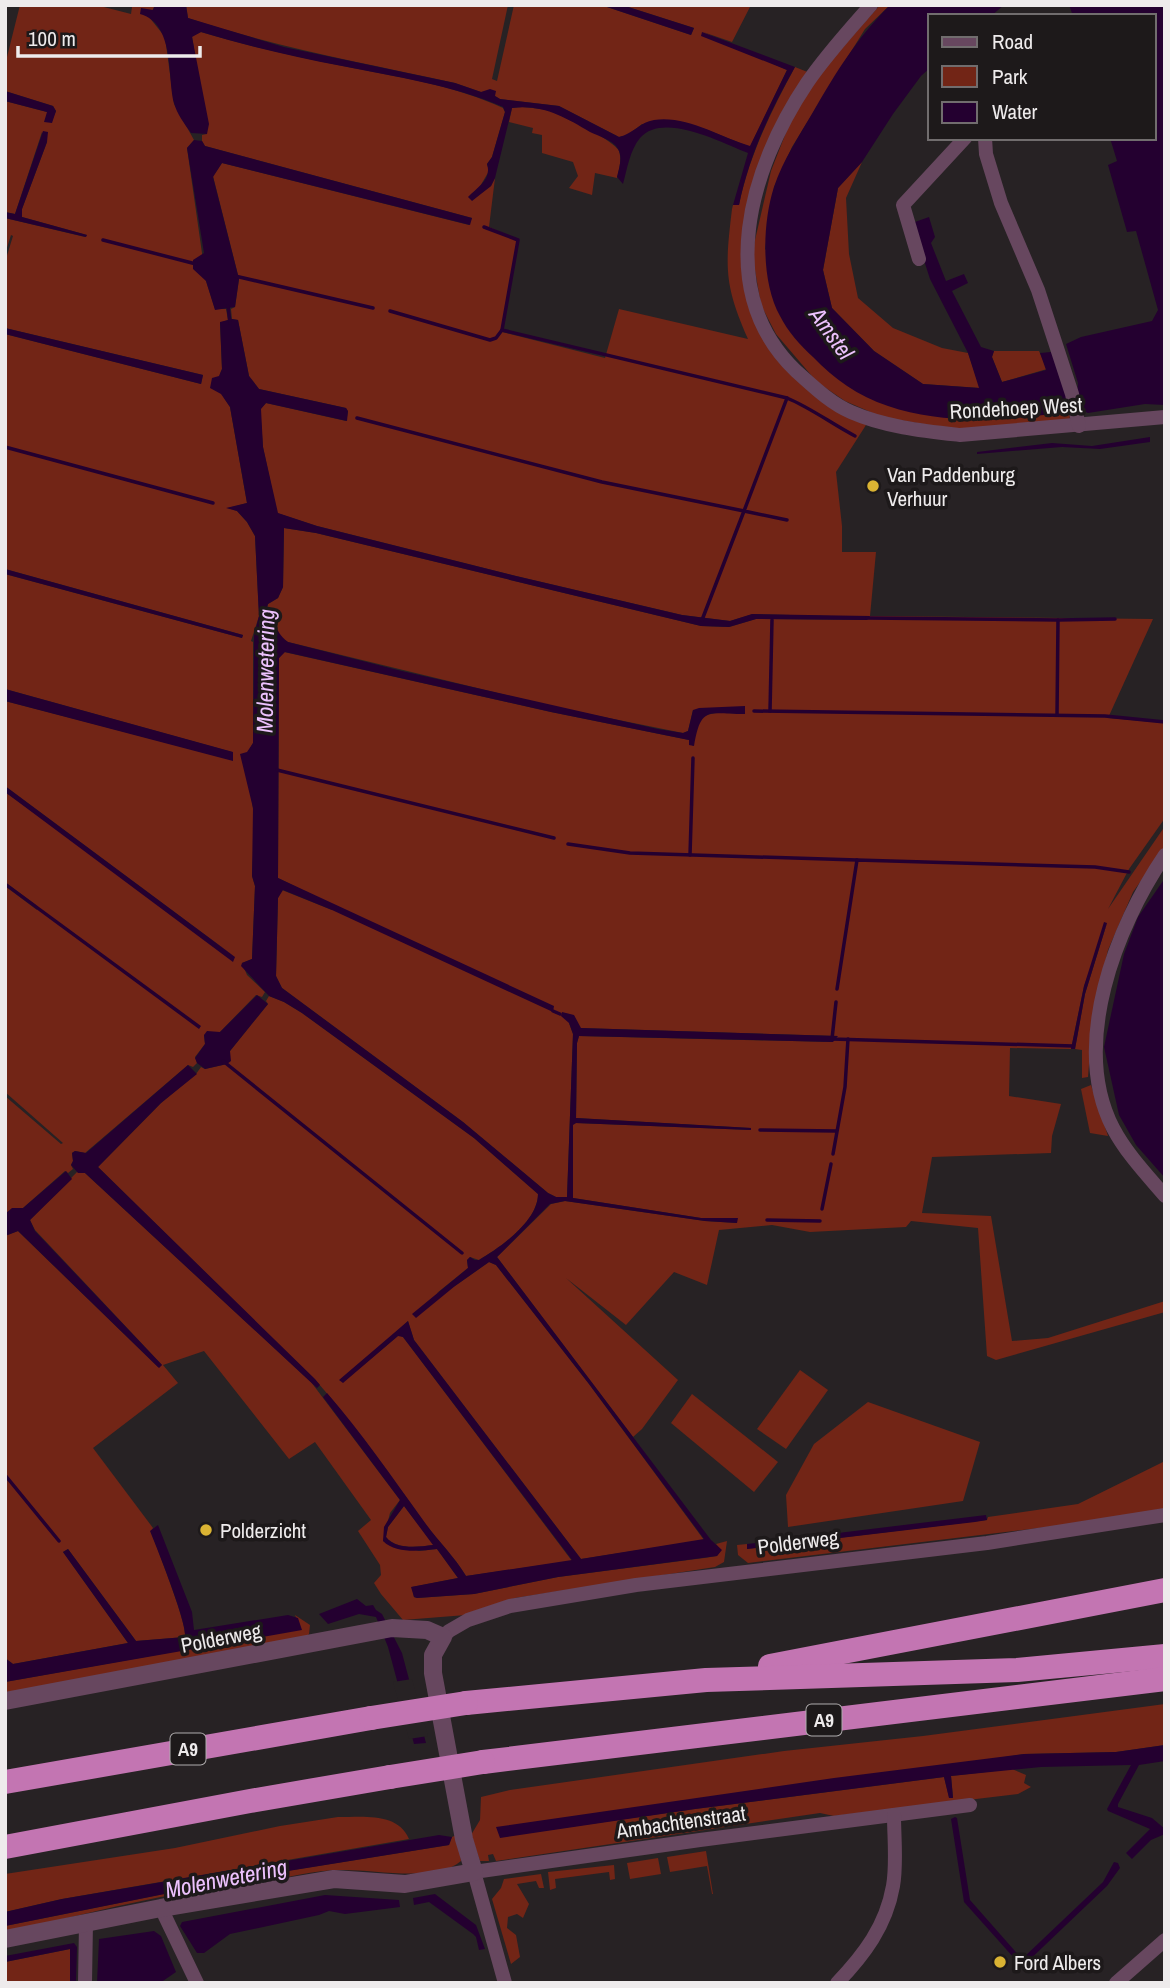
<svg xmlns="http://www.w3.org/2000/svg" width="1170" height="1988" font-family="'Archivo Narrow',sans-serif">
<rect width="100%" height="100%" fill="#272224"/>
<g fill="#722516">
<path d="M20,5H96L131,14L132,7L126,5H155L149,17L165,37L174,104L194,140L187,148L206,281L215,309H226L228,320L220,323L222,369C215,383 222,395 230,407L247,503L228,508L237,511L247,522L255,536L259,616L251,641L253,642V743C241,763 251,787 253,809C255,831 253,854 252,876L255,886L252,959L242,963L247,975L265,992L262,997L256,995L220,1032L204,1035L205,1044L195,1057L197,1063L193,1067L188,1065L85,1153L75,1151L72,1153L73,1161L71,1165L73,1169L68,1173L65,1171L23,1208L6,1213L5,1216V1096L61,1144L63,1143L5,1092V886L37,910L36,905L5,882V792L235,957L5,786V701L233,760L232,752L5,689V574L242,638L243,635L5,569V334L201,384L203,375L5,328V262L13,236L11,235L5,254V218L85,237L87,235L22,217V209L47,142L42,132L15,214L5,212V101L47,112L51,123L56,111L53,106L5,91V65Z"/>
<path d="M186,5H508L492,79L497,81L514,5H601L691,35L694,28L622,5H751L732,42L703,32L787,70L750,147L705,129L642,124L628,135L619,137L559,106L500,99L495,96V91L481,92L455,83C365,63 275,47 188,18Z"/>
<path d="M880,5H890L865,29L792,147L774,187L765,249L934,415C977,425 1025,418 1069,410L1070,420L964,431L882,417L845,401L817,382L776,334L761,305L752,253L771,171L792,117L811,83Z"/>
<path d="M201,32C251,47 301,58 353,68C404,78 456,86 503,108L505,112L492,157L487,164L489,171L472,200L491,186L495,178L489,227L519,240L502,332L605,358L619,309L748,339C724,285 725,267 732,209L733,205H739C749,156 771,111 795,67L810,73L743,232L771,344L866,425L836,472L842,526V552H876L870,616L1153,619L1108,718L1165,723V818L1129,869L1108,909L1165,826V847L1133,892L1108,950L1093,1015L1088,1077L1082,1078V1050L1075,1049L1085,994L1107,923L1084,986L1071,1049L1010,1048L1009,1096L1061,1104L1052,1136L1051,1153L932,1157L922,1213L991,1216L1012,1341L1048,1338L1165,1301V1312L996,1360L987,1356L978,1228L911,1221L906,1227L810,1232L772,1225L719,1230L707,1285L674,1272L626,1325L566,1278L678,1380L642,1429L633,1437L497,1257L551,1204L565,1201L705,1221L737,1223V1218H701L573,1198V1124L576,1123L750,1130L751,1128L576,1118L577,1043L579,1036L832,1042L837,1036L580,1028L569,1023L573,1034L567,1197H556L548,1193L463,1122L282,988L276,976L278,898L282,890L332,910L335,906L278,878L279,658L284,652L551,712L689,740L693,746C695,739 695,730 698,723C704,708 732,715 745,713L693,710L688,731L683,733L564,709L288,642C276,636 265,618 268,604L278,598L283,587L284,528L316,533L701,626L729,627L756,619L867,620L870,617L753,614L730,621L682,615L516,576L317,526L277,513L263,447L260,409L266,403L346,421L348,412L346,408L259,389L249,376L238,320L232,319L231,309L235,307L239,279L213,176L222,163L469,225L472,218L205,146L202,141V135L207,134L192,36Z"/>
<path d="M522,107C533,108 544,109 554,112C566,115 615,142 619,151C622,160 619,169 617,178L595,173L592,195L569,188L578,176L573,162L542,153V135L532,133L533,128L509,122L512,108Z"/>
<path d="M862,162L846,198L849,254L858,298L893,328L942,348L968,353L980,388L923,384L874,351L832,308L823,270L838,188Z"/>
<path d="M994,351H1039L1047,369L1002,382L992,357Z"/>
<path d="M269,996L284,1002L302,1013L474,1138L538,1194C538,1221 501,1247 479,1260L470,1257L467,1260L468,1268L437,1293L455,1286L489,1262L496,1265L589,1384L704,1540L581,1559L414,1340L408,1321L343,1382L399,1335L403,1337L572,1561L466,1576C454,1556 437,1540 423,1521C389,1473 356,1426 318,1383L98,1167L161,1103L196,1074L201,1067L205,1069L227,1064L230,1051L268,1004L266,1001Z"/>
<path d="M1091,1085L1108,1136L1090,1133L1081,1089Z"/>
<path d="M77,1172L85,1173L311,1382L400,1500L390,1513L383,1541L419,1551L437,1549L458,1578L412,1587L414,1597L417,1598L474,1594L558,1577L704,1558L717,1556L721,1550L716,1544L727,1541L724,1562L715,1567L515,1598L466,1615L403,1620L381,1594L374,1583L381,1575L380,1565L358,1531L371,1520L315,1442L289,1459L204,1351L163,1365L178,1383L93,1448L153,1528L151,1531C157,1549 188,1625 185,1637L136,1641L68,1549L63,1552L128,1643L13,1664L5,1658V1236L18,1231L158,1367L162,1365L35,1230L30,1220Z"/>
<path d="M800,1370L828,1390L786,1449L757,1429Z"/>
<path d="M692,1394L778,1462L754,1492L671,1423Z"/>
<path d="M868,1402L980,1442L963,1501L788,1527L786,1495L814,1444Z"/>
<path d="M1165,1461V1509L1081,1523L748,1563L738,1555L737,1545L747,1544V1549L987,1520L988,1517L1078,1504Z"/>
<path d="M404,1506L434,1545C419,1547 396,1550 386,1537L388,1527Z"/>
<path d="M295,1615L310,1625L309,1634L305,1638L5,1696V1682L301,1629Z"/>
<path d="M1165,1704V1745L1116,1752L1024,1754L499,1837L695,1809L944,1777L949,1797H953L951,1776L1012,1769L1026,1775L1024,1783L1031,1787L1018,1794L834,1816L820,1813L496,1861L493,1854L488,1855L489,1861H480L471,1835L480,1820L481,1797L510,1790L784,1751L923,1736Z"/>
<path d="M338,1817C363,1817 398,1812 409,1839L62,1899L5,1912V1874L175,1848L280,1826Z"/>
<path d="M458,1834L461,1861C437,1883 372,1869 341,1870C311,1870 267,1882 236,1887C218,1890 200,1890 183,1893C123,1903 64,1920 5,1932V1926L243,1878L449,1845L452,1837Z"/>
<path d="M706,1851L713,1894H712L707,1866L670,1872L667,1857Z"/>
<path d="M658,1858L661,1874L630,1879L627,1863Z"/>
<path d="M614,1865L615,1879L610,1880L609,1872L555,1879L556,1888L550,1890L548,1872Z"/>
<path d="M541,1874L544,1888H539L536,1881L517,1884L529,1904L523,1918L517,1914L508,1917L507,1928L516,1935L520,1957L511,1964L492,1899L501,1888L504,1879Z"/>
<path d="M70,1949V1983H5V1962Z"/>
</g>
<g fill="#240030" fill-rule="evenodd">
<path d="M155,5H186L188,18L284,47L455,83L481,92L490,89L496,91L495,96L500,99L559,106L619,137C633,134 640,122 654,120C686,115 720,137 750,146L787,70L701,36L702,32L795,67C770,111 749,156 739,205H733L748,153C722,143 663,111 640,138C630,150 627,169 623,184L617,177C619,168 623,157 618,149C613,140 598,136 590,132C565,117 542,104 512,108L495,178L491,186L472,201L468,197C478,187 492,179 487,164L492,157L505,112L503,107C452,85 397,77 342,66C294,57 248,46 201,32L192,37L209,124L207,134L191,133C184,123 177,114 174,103C167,75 175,24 140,14L141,8L153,10Z"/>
<path d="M601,5H622L694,28L691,35Z"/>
<path d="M890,5H1004L991,16H930V68L921,76L893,114L862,162L838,188L823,270L832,308L874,351L923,384L979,388L968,353L930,279L912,223L929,217L935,237L931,243L946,281L964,274L968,283L952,291L981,347L994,351L992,357L1002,382L1046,370L1040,353L1051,352L1062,376L1077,395L1078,383L1066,344L1081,337L1152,321L1158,310L1136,231L1127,232L1108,165L1117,161L1110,138H1154V16H1073L1069,5H1165V405L1145,404L1088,413L1081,410C1065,411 1050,415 1034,416C985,421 935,422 888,406C858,396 834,379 813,357C800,345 788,332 780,316C761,282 762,224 774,187C783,160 799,136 813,112C837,71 856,39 890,5Z"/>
<path d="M5,91L53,106L56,111L52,123L44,122L47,112L5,101Z"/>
<path d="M43,131L48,132L47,142L22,209V217L87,235L86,237L5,218V212L15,214Z"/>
<path d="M194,140L202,141L205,146L472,218L470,225L222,163L213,177L239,279L235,307L215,310L206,281L193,269V260L204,253L187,148Z"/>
<path d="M232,319L238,320L249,376L259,389L346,408L348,411L347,421L266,403L261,409L263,447L278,513L317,526L516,576L682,615L730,621L752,614L870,616L867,620L756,619L729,627L701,626L316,533L284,528L283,587L278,598L268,604L266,610C277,618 272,630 288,642L402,671L658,729L683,733L688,731L693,710L699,708L745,706V714C708,714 701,705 694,746L689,745V740L551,712L285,652L279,658L278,878L554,1006L553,1012L332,910L283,890L278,898L276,976L282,988L463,1122L548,1193L556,1197H567L573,1034L569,1023L561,1016L562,1012L574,1015L581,1028L838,1036L833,1042L579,1036L577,1043L576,1118L751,1128V1130L576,1123L573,1125V1198L701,1218H738L737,1223L705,1221L565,1201L550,1204L497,1257L711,1540L722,1550L717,1556L558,1577L474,1594L417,1598L414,1597L411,1587L458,1578L437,1549C420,1551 396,1554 383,1541L384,1527L400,1500L323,1397L327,1393C362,1433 392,1477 423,1520C437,1540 454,1556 466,1576L572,1560L403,1337L398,1336L343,1383L339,1380L408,1321L414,1340L581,1559L704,1539L589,1384L496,1265L489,1262L455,1286L416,1318L412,1314L468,1268L467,1260L470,1257L475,1260H479C501,1247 538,1221 538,1194L474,1138L302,1013L284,1002L269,996L241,966L242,963L252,959L255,886L252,876L253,808L240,754L247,752L253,743L254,636L259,616L255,536L247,522L237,511L226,508L247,503L230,407L221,394L210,388L212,378L219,376L222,369L220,322ZM404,1506L433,1545C418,1547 396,1550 386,1537L388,1527Z"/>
<path d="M5,328L203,375L201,384L5,334Z"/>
<path d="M1150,437V442L1100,449L1062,447L977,454V452L1052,443L1092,446Z"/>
<path d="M5,569L243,635L242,638L5,574Z"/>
<path d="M5,689L233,752V761L5,701Z"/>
<path d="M5,786L235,957L233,962L5,792Z"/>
<path d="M1165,878V1178L1136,1145L1119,1115L1104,1047L1124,954L1138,917Z"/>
<path d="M5,882L201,1026L199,1029L5,886Z"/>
<path d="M1104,922L1107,923L1085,994L1075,1049H1071L1084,986Z"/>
<path d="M257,995L268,1004L230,1051L231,1061L227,1064L205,1069L197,1063L195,1058L205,1044L204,1035L207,1031L220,1032Z"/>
<path d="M188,1065L197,1074L161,1103L98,1167L315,1379L320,1385L317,1388L85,1173H78L71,1165L73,1161L72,1153L75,1151L86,1153Z"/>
<path d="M66,1171L72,1179L30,1220L35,1231L162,1365L159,1368L18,1231L5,1236L6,1213L12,1208H23Z"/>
<path d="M986,1515L987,1520L975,1522L747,1549V1544Z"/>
<path d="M158,1525L192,1612L194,1630L288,1615L298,1618L302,1630L5,1682V1658L13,1664L128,1643L63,1552L68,1549L136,1641L185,1637C188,1625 157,1548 150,1531Z"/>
<path d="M357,1599L366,1606L373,1605L376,1610L382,1614L402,1653L426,1743L414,1744L388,1647L376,1617L359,1614L328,1624L319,1614Z"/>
<path d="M1165,1745V1761L1139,1765L1118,1804V1807L1152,1818L1165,1829V1834L1151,1840L1132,1859L1126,1853L1150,1829L1108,1811L1107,1809L1131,1765L1041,1767L951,1776L953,1798H949L944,1777L695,1809L500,1838L496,1827L834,1778L1024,1754L1116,1752Z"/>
<path d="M955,1817L957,1818L970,1900L1022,1959L1103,1882L1114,1862L1118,1863L1120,1868L1107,1886L1022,1967L964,1902L951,1819Z"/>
<path d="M439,1835L452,1837L449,1845L244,1878L5,1926V1912L62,1899Z"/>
<path d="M435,1894L476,1925L485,1949L479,1950L476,1937L473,1934L429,1902L414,1905L413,1898Z"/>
<path d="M325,1895L399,1900L400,1907L345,1914L329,1911L319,1915L230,1934L204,1953H197L180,1926L182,1922Z"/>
<path d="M154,1931L161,1936L176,1972L160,1983H97L99,1939Z"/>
<path d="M74,1943L77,1947L76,1983H70V1949L5,1962V1956Z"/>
</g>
<path fill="#272224" d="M412,1679L428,1736L409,1739L393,1682Z"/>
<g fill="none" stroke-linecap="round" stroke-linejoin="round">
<g stroke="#240030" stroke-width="3.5">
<path d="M484,227L518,240L502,330L787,398L744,511L787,520"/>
<path d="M103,240L196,264"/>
<path d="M235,276L373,308"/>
<path d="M228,306L230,323"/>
<path d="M390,311L490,340L496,338L502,330"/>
<path d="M787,398C811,408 832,424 855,436"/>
<path d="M357,418L602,482L744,511L702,620"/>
<path d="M5,447L213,503"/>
<path d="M867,618L1058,620"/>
<path d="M754,711L1105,716L1165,722"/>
<path d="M770,711L772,620"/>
<path d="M1057,715L1058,620L1115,619"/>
<path d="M277,770L554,838"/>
<path d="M568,844L630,853L857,860"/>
<path d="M690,855L693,758"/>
<path d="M837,989L857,860L1095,867L1129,872"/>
<path d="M836,1002L832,1039L1073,1046"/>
<path d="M553,1011L560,1014"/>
<path d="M223,1061L462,1253"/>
<path d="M760,1130L836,1131"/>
<path d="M833,1154L845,1087L848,1039"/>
<path d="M822,1209L831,1164"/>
<path d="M767,1220L820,1221"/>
<path d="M5,1475L59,1541"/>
</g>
<g stroke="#67475f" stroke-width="14">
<path d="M871,5C849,30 826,55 807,83C750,168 713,291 796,371C813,386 830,403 851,412C885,427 924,431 960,435L1165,417"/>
<path d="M985,138L986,154L1001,203L1038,290L1072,394L1079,426"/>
<path d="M919,259L903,205L965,138"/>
<path d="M1165,855C1116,927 1070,1044 1113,1128C1126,1153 1147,1175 1165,1196"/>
<path d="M443,1637L449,1631L468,1620L510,1606L636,1585L987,1543L1165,1515"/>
<path d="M161,1908L197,1983"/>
<path d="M85,1983L86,1923"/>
<path d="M505,1983L474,1872L700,1840L970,1805"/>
<path d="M837,1983C864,1955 886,1926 893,1886C897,1864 894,1838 894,1815"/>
<path d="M1116,1983L1165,1940"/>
</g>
<path stroke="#67475f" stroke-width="18" d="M5,1701L392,1628L427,1630L443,1637L433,1655V1673L464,1839L474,1872L405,1884L334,1879L161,1908L5,1939"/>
<g stroke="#c375b2" stroke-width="24">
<path d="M770,1666L1165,1590"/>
<path d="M466,1703L706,1680L1017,1670L1165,1656"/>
<path d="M483,1762L1165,1679"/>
<path d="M5,1782L371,1718"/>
<path d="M5,1847L250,1801L390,1777"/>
</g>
<g stroke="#c375b2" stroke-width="24">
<path d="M371,1718L466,1703"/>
<path d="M390,1777L483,1762"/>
</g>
</g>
<g fill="#dab333" stroke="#1d191a" stroke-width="2.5">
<circle cx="873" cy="486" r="7"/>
<circle cx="206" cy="1530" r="7"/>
<circle cx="1000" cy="1962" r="7"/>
</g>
<g text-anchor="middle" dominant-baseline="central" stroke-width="7" stroke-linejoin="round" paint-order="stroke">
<g fill="#1d191a" stroke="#afacad" stroke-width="2">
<rect x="806.5" y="1704.5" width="35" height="31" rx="5"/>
<rect x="170.5" y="1733.5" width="35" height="31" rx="5"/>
</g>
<g font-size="19" font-weight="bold" fill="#eeebec">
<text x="824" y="1720">A9</text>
<text x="188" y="1749">A9</text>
</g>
<g font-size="21" fill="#eeebec" stroke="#1d191a">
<text transform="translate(1016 408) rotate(-3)">Rondehoep West</text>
<text transform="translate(798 1542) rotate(-7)">Polderweg</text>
<text transform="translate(221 1638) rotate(-11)">Polderweg</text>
<text transform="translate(681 1822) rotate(-8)">Ambachtenstraat</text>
</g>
<g font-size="21" fill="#eeebec" stroke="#1d191a" text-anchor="start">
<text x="887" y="474">Van Paddenburg<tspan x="887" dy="24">Verhuur</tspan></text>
<text x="220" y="1530">Polderzicht</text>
<text x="1014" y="1962">Ford Albers</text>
</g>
<g font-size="23" font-style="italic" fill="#edc2fe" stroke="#1d191a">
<text transform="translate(832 333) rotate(54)">Amstel</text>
<text transform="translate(265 671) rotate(-89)">Molenwetering</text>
<text transform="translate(226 1878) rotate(-11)">Molenwetering</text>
</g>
</g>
<rect width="1170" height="1988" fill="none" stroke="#eeebec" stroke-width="14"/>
<rect x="928" y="14" width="228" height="126" fill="#1d191a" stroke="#716d6e" stroke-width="2"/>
<rect x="942" y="37" width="35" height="10" fill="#67475f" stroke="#716d6e" stroke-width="2"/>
<text x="992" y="49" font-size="21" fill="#eeebec">Road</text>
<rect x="942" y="66" width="35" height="21" fill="#722516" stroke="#716d6e" stroke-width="2"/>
<text x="992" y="84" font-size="21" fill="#eeebec">Park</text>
<rect x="942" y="102" width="35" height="21" fill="#240030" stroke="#716d6e" stroke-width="2"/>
<text x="992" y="119" font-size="21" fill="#eeebec">Water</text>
<path d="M18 46v10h182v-10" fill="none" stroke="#eeebec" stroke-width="3.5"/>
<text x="28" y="46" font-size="21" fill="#eeebec" stroke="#1d191a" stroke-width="5" paint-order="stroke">100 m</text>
</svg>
